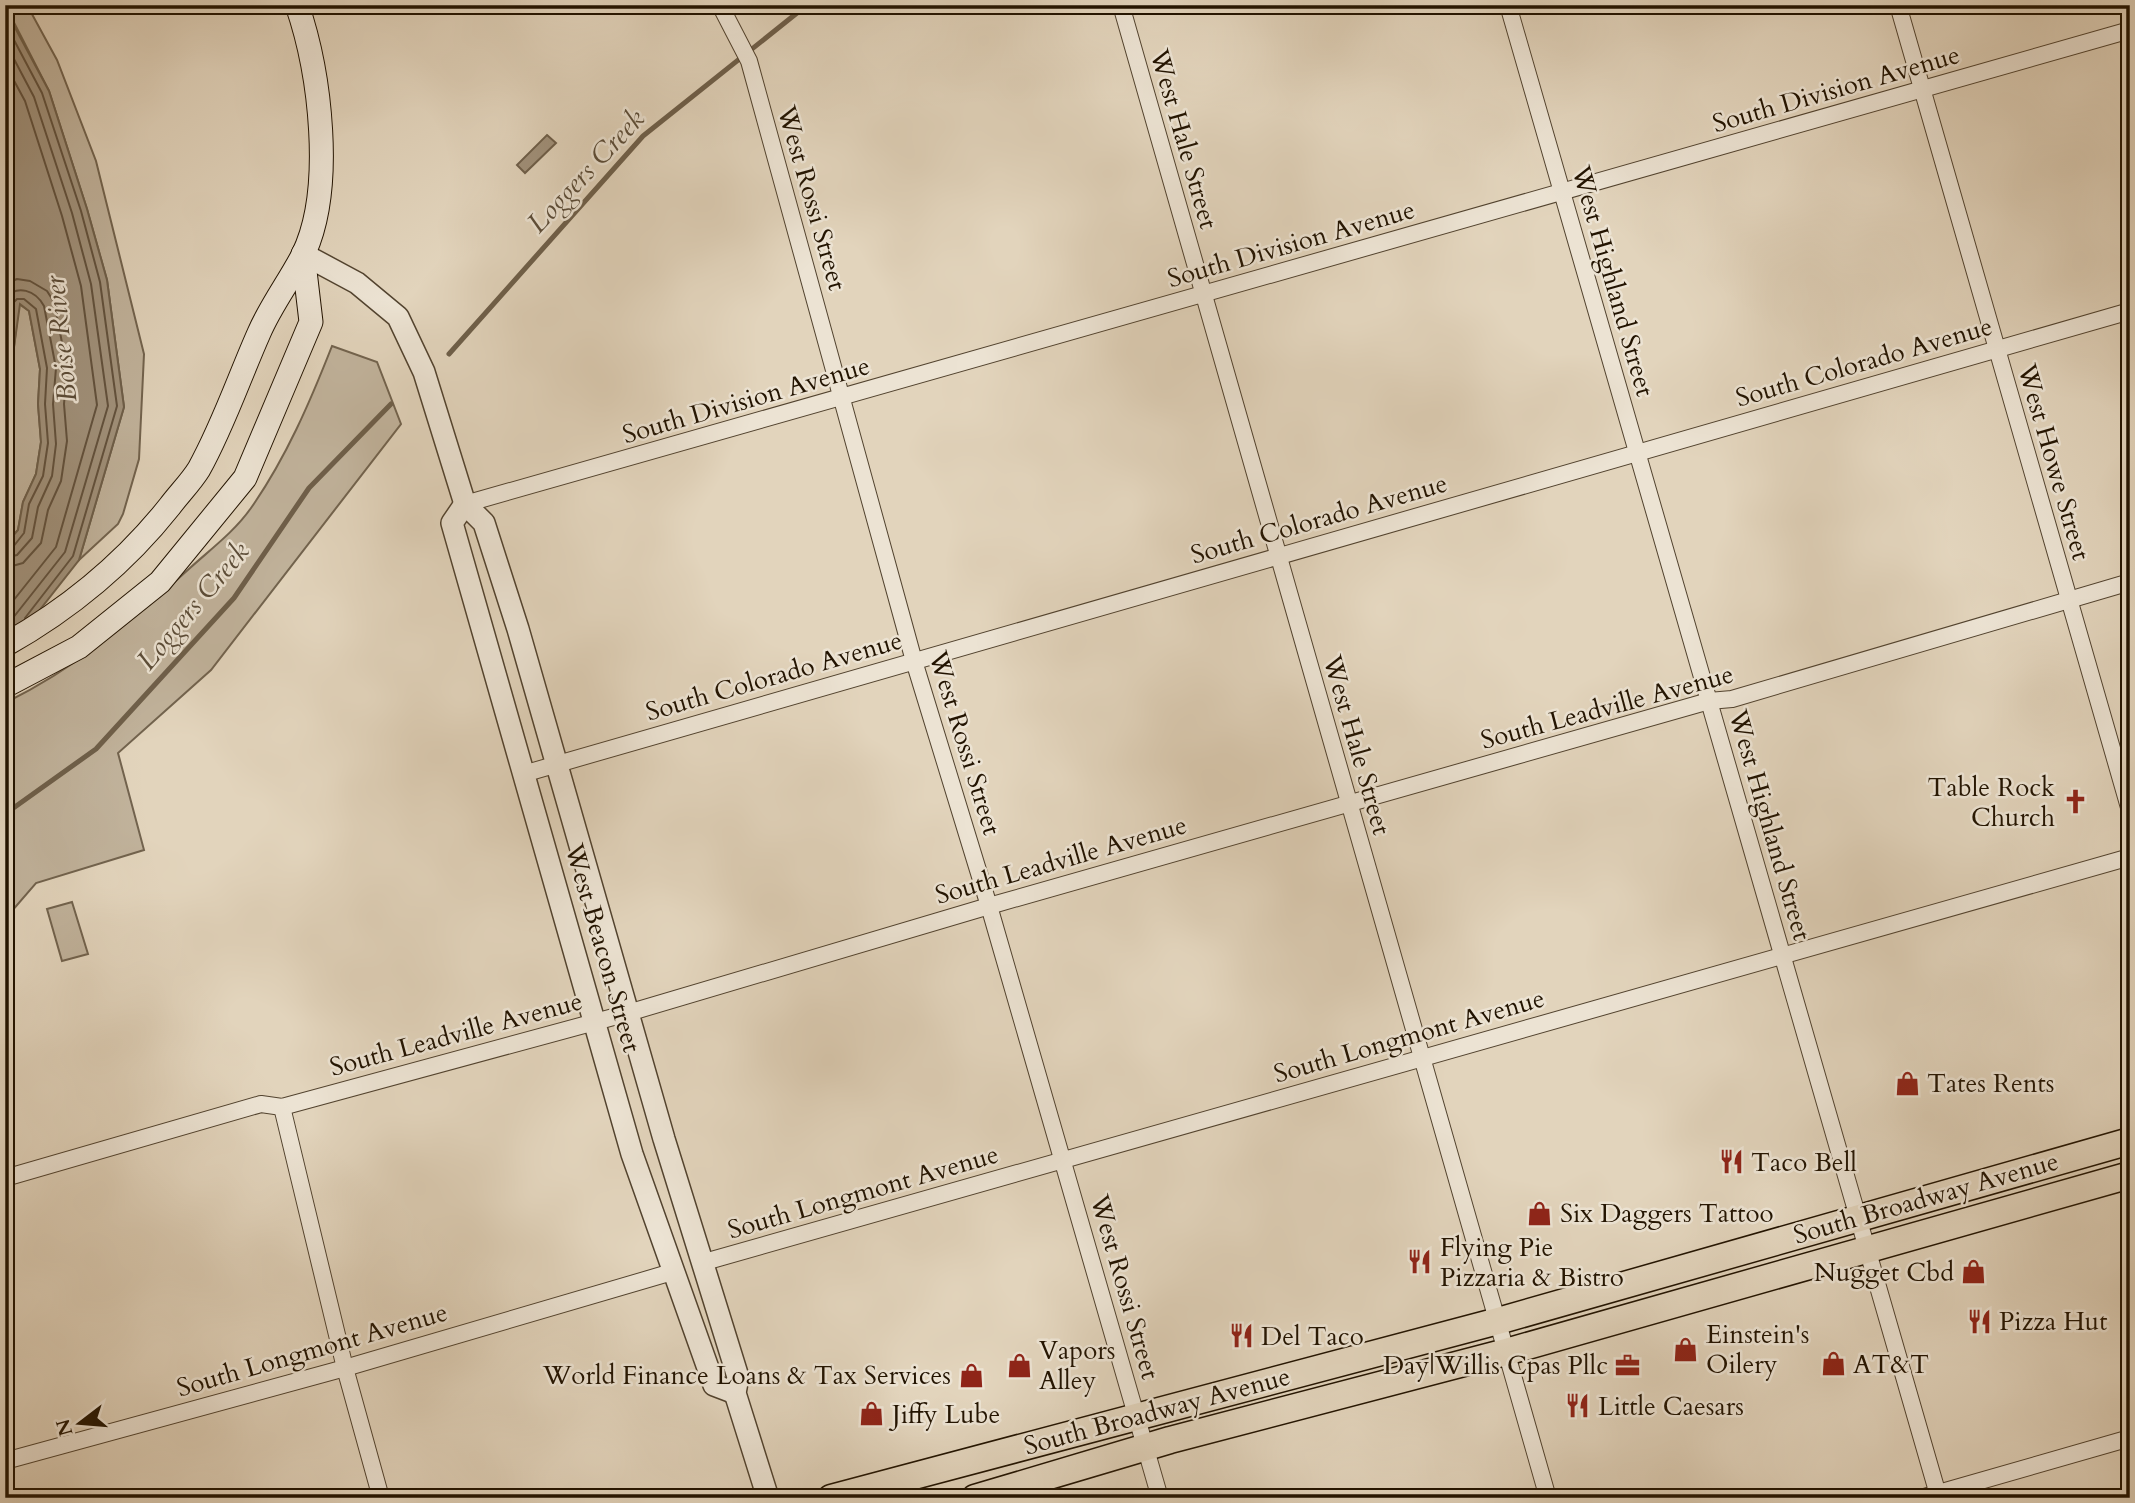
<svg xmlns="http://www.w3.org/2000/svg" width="2135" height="1503" font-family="Cardo,serif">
<rect width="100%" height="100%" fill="#e2d4bc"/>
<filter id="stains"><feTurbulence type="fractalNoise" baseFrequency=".00286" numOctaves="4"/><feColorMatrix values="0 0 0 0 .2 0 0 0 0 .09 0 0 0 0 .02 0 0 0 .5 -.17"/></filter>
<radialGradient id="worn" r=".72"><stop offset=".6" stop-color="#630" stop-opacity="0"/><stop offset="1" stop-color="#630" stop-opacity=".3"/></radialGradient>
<g fill="#c1b39c" stroke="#72634e" stroke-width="2">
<path d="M5,5H27L57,60L96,161L144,354L139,459L123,514L118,524L79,560L124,407L107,280L87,209L49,91Z"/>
<path d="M19,304L29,311L40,369L38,404L41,442L36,474L23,502L18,530L5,545V362L14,347Z"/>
<path d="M332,346L377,362L401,424L211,670L118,753L144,850L36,883L5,919V703C76,668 132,621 190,568C211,549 235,531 251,508C286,458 310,402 332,346Z"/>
<path d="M72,902L88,954L62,961L47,909Z"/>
</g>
<g fill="#a1927c" stroke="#6e5f4a" stroke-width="2">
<path d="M5,9L49,91L87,209L107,280L124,407L79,560L5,654V545L18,530L23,502L36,474L41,442L38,404L40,369L29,311L20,304L14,347L5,362Z"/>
<path d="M547,135L556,143L525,173L517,165Z"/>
</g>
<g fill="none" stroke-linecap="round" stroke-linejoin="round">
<g stroke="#62523e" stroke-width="2">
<path d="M5,23L42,93L81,211L100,282L117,406L73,556L25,618"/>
<path d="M5,42L34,97L72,213L91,284L108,406L65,552L5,628"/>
<path d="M5,64L25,101L62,216L81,286L97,405L56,547L5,611"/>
<path d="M5,284L17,279L30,281L47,291L54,302L67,368L64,404L67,441L61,481L48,510L41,543L23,563L5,568"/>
<path d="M5,299C17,283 36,291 44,306L56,368L53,404L56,444L52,476L38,507L32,538L17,555L5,558"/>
<path d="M5,348L12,304L17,299H24L36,309L47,368L45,404L48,443L43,476L29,504L24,533L13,547L5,549"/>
</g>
<g stroke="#6e5f4a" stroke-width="5">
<path d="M449,354L643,136L797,13L798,5"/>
<path d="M5,814L96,749L234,598L309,488L391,404"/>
</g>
<defs>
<g id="minor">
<path d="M720,5L749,61L914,661L989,906L1160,1498"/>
<path d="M1121,5L1548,1498"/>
<path d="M1508,5L1939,1498"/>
<path d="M1898,5L2130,811"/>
<path d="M465,504L2130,30"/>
<path d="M523,774L2130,311"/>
<path d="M282,1107L345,1368L381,1498"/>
<path d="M5,1178L261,1104L282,1107L628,1013L989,906L1709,701L1732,699L2130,582"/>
<path d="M701,1263L2130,857"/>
<path d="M5,1461L345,1368L672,1272"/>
<path d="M1921,1498L2130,1438"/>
</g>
<g id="tertiary">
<path d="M303,254L357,283L398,317L424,372L465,504L484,523L518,629L664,1139L738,1377L735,1393L768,1498"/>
<path d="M465,504L452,523L632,1154L714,1385L735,1393"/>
</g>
<g id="secondary">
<path d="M5,645C69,609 124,564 170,506C179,494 191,482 199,469C223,426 239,378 259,333C271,305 289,282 303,255C335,189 320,72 297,5"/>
<path d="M5,686L79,647L160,582L245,478L311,322L303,254"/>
</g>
<g id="primary">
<path d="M831,1498L1498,1321L2130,1141"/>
<path d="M975,1498L1170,1440L1506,1352L2130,1175"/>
</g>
</defs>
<use href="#minor" stroke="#52432f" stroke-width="18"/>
<use href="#tertiary" stroke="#52432f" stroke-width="24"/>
<use href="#secondary" stroke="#221300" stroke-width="25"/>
<use href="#primary" stroke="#221300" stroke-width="29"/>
<use href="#minor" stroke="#ece3d3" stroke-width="16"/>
<use href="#tertiary" stroke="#ece3d3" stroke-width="21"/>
<use href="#secondary" stroke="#ece3d3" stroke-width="23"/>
<use href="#primary" stroke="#e2d4bc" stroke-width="26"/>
</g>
<defs>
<symbol id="church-bare" viewBox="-9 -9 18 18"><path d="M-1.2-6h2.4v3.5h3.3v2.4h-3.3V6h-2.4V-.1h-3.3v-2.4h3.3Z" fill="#8f2418" stroke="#ece3d3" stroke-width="2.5" paint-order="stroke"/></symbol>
<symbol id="shop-bare" viewBox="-9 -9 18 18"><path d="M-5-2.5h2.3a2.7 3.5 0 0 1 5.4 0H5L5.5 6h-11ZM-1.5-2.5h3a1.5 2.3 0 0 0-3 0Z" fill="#8f2418" stroke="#ece3d3" stroke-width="2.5" paint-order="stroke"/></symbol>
<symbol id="restaurant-bare" viewBox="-9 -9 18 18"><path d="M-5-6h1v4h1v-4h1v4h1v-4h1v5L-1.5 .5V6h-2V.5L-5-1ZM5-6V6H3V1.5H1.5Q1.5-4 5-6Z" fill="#8f2418" stroke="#ece3d3" stroke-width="2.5" paint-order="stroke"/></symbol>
<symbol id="office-bare" viewBox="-9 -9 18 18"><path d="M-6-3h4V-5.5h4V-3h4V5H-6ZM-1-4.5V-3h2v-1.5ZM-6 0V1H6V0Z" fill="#8f2418" stroke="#ece3d3" stroke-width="2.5" paint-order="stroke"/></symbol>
</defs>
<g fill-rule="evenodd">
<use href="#church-bare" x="2058" y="784" width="35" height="35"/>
<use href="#shop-bare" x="1890" y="1066" width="35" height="35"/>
<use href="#restaurant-bare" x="1714" y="1144" width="35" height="35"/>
<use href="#shop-bare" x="1522" y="1196" width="35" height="35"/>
<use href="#restaurant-bare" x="1402" y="1244" width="35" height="35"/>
<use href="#shop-bare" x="1956" y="1254" width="35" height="35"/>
<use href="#restaurant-bare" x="1962" y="1304" width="35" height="35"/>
<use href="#restaurant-bare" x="1224" y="1318" width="35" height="35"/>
<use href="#shop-bare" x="1668" y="1332" width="35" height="35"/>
<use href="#shop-bare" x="1816" y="1346" width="35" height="35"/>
<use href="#shop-bare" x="1002" y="1348" width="35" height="35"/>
<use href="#office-bare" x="1610" y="1348" width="35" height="35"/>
<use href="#shop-bare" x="954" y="1358" width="35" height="35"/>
<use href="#restaurant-bare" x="1560" y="1388" width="35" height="35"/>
<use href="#shop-bare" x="854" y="1396" width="35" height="35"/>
</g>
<g text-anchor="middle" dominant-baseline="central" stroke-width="5" stroke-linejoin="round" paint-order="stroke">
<g font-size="26" fill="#221300" stroke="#ece3d3">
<text transform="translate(1836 89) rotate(-16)">South Division Avenue</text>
<text transform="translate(1184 139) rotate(74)">West Hale Street</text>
<text transform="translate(812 198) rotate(74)">West Rossi Street</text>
<text transform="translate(1291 244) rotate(-16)">South Division Avenue</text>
<text transform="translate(1613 281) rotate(74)">West Highland Street</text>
<text transform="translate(1864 362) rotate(-16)">South Colorado Avenue</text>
<text transform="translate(746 400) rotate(-16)">South Division Avenue</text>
<text transform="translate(2054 462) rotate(74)">West Howe Street</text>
<text transform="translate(1319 519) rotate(-16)">South Colorado Avenue</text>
<text transform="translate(774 676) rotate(-16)">South Colorado Avenue</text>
<text transform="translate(1607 707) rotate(-15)">South Leadville Avenue</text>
<text transform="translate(965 743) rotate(73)">West Rossi Street</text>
<text transform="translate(1357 745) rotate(74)">West Hale Street</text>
<text transform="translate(1770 825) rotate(74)">West Highland Street</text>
<text transform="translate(1061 860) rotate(-16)">South Leadville Avenue</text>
<text transform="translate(603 948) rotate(74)">West Beacon Street</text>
<text transform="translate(456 1034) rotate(-15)">South Leadville Avenue</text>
<text transform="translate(1409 1036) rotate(-16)">South Longmont Avenue</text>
<text transform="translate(863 1192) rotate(-16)">South Longmont Avenue</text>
<text transform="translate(1926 1198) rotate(-16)">South Broadway Avenue</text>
<text transform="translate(1125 1287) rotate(74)">West Rossi Street</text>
<text transform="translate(312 1350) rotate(-16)">South Longmont Avenue</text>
<text transform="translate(1157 1411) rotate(-15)">South Broadway Avenue</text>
</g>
<g font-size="26" fill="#221300" stroke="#ece3d3" text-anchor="start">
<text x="2055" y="787" text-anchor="end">Table Rock<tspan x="2055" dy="30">Church</tspan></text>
<text x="1927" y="1083">Tates Rents</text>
<text x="1751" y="1162">Taco Bell</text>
<text x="1560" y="1213">Six Daggers Tattoo</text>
<text x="1440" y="1247">Flying Pie<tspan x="1440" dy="30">Pizzaria &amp; Bistro</tspan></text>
<text x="1954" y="1272" text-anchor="end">Nugget Cbd</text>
<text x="1999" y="1321">Pizza Hut</text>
<text x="1706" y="1334">Einstein's<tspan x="1706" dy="30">Oilery</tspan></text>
<text x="1261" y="1336">Del Taco</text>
<text x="1039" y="1350">Vapors<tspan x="1039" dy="30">Alley</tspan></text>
<text x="1853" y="1364">AT&amp;T</text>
<text x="1608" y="1365" text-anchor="end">Day|Willis Cpas Pllc</text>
<text x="951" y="1375" text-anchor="end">World Finance Loans &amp; Tax Services</text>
<text x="1598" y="1406">Little Caesars</text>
<text x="892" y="1414">Jiffy Lube</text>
</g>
<g font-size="28" font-style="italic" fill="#5b4c38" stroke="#ece3d3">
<text transform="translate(586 171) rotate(-47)">Loggers Creek</text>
<text transform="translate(61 339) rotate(-96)">Boise River</text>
<text transform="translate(193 606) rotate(-50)">Loggers Creek</text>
</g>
</g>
<rect width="2135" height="1503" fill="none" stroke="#e2d4bc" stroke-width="28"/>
<rect x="7" y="7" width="2121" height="1489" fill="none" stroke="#221300" stroke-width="3.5"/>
<rect x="14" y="14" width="2107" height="1475" fill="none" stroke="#221300" stroke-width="2"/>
<g transform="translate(80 1423) rotate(254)" stroke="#ece3d3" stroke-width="5" paint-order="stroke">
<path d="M0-5L12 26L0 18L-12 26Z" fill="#221300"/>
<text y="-10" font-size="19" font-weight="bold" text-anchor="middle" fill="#221300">N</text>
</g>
<rect width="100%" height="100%" filter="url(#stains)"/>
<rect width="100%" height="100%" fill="url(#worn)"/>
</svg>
